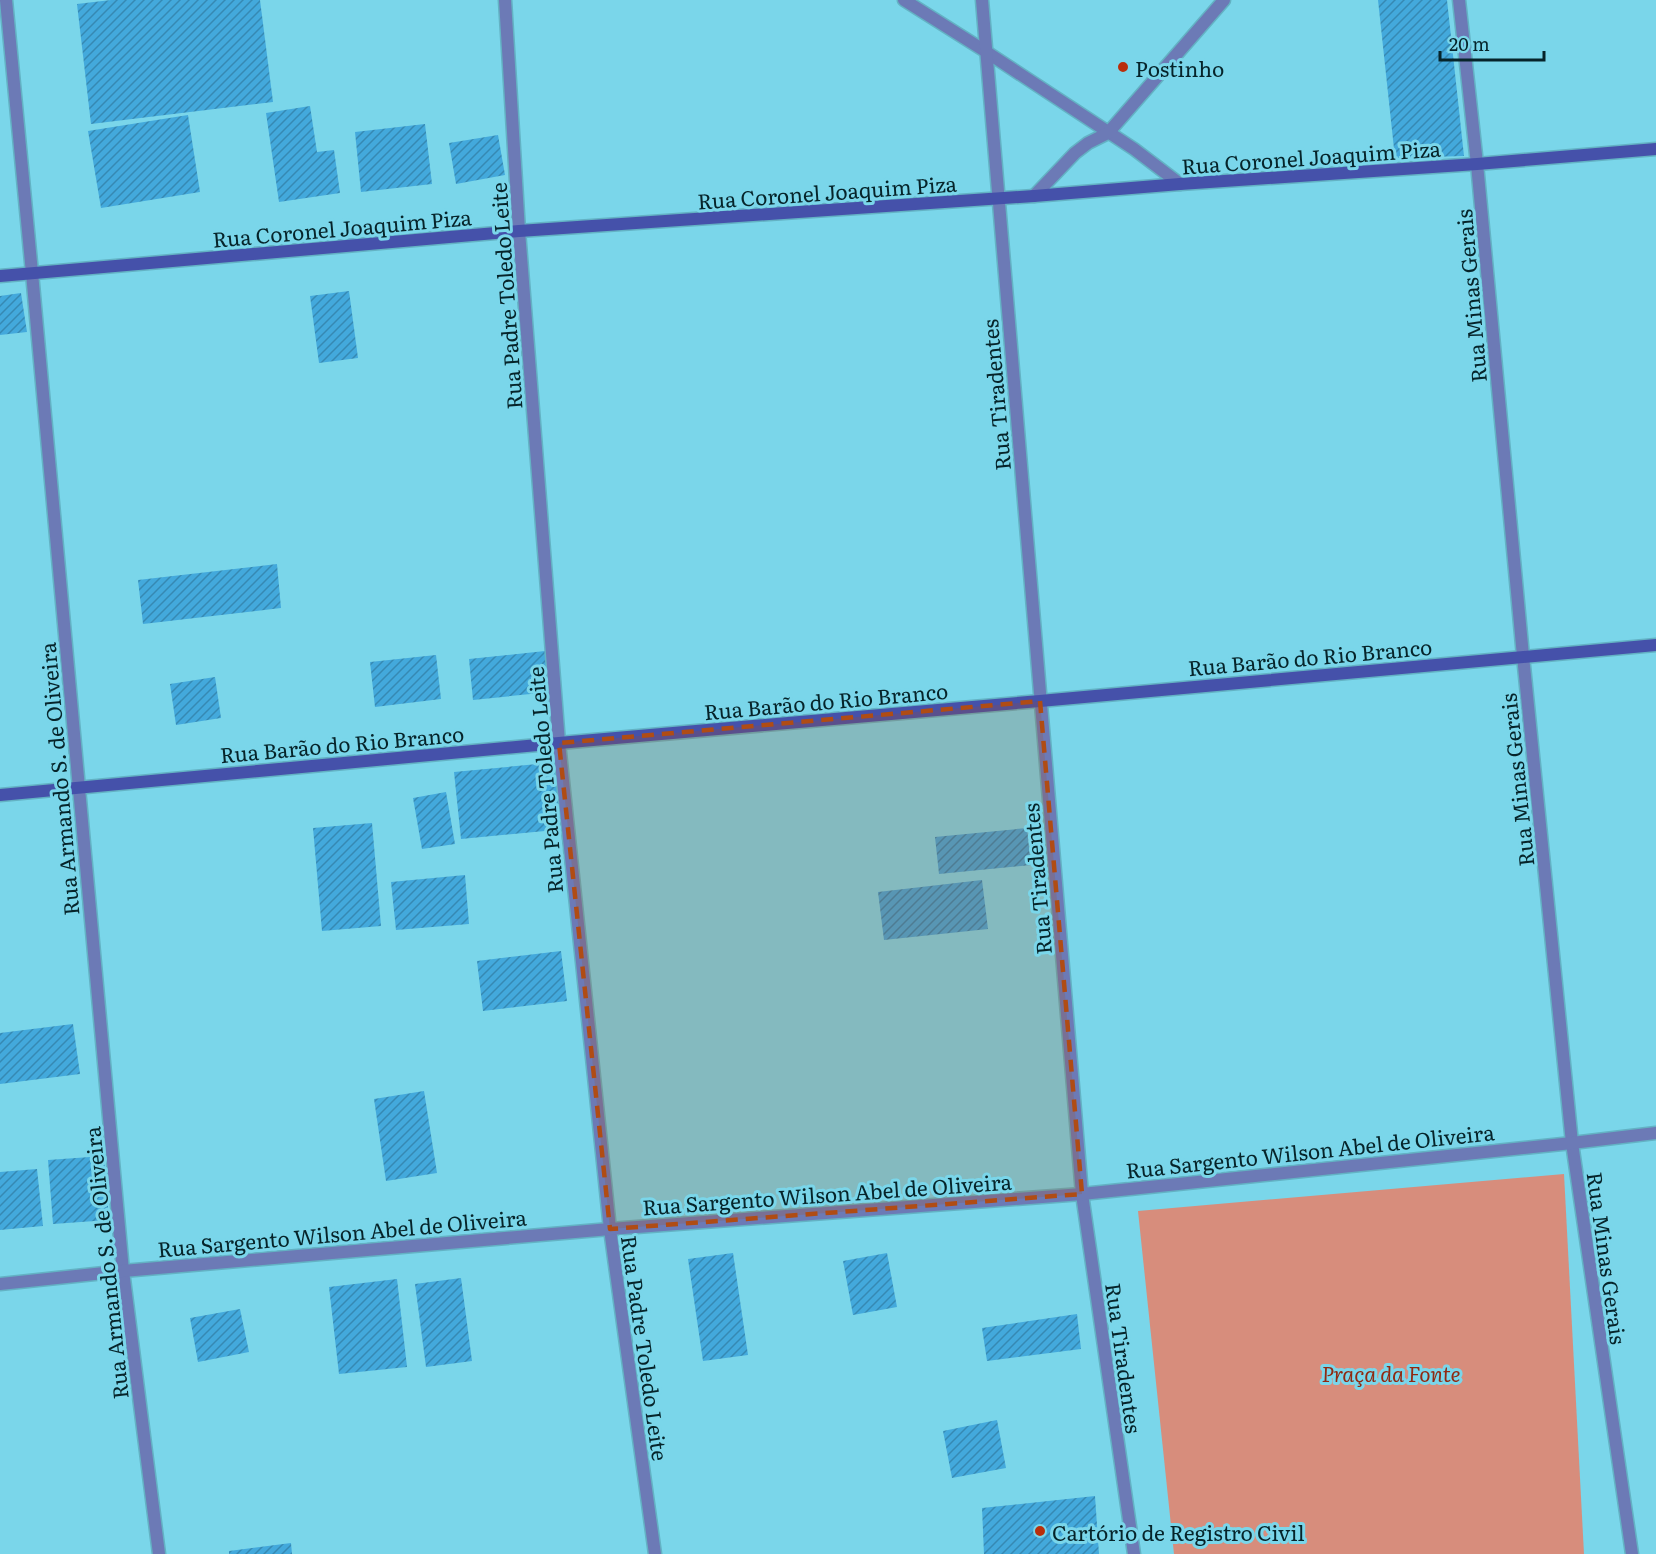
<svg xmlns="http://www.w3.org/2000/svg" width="1656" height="1554" font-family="Literata,serif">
<defs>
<pattern id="building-hatch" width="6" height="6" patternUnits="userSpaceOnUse" patternTransform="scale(1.5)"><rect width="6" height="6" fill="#43a9dc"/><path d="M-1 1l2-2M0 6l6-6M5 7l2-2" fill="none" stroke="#3689b3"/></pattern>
</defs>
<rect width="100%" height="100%" fill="#7ad6ea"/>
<path fill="#d78d7c" d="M1564,1174L1584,1554H1174L1138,1211Z"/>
<g fill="url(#building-hatch)">
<path d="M111,0H260L273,102L91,124L77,4Z"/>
<path d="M1378,0H1447L1464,156L1395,158Z"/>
<path d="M310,106L317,152L334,150L340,193L279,202L266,113Z"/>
<path d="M188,115L200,192L101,208L88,131Z"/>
<path d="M425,124L432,184L361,192L355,132Z"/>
<path d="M498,135L505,175L456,184L449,143Z"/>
<path d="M349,291L358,358L319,363L310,296Z"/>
<path d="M21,293L27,332L0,335V296Z"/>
<path d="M277,564L281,608L143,624L138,580Z"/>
<path d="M545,651L550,692L473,700L469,659Z"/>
<path d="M436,655L441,699L375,707L370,662Z"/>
<path d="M215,677L221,718L176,725L170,684Z"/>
<path d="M559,762L566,829L461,839L454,772Z"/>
<path d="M446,792L455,844L422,849L413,798Z"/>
<path d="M372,823L381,926L322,931L313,828Z"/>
<path d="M1027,828L1031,865L939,874L935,837Z"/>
<path d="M465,875L469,924L396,930L391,882Z"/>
<path d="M982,880L988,929L884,940L878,892Z"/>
<path d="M561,951L567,1001L483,1011L477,961Z"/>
<path d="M73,1024L80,1074L0,1084V1033Z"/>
<path d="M424,1091L437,1173L386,1181L374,1099Z"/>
<path d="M104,1156L109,1220L53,1224L48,1160Z"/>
<path d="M37,1169L43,1226L0,1230V1172Z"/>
<path d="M733,1253L748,1355L703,1361L688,1259Z"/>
<path d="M887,1253L897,1307L853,1315L843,1261Z"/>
<path d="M461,1278L472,1361L426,1367L415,1284Z"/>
<path d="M397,1279L407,1367L339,1374L329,1287Z"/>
<path d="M240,1309L249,1352L198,1362L190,1318Z"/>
<path d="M1077,1314L1081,1349L987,1361L982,1328Z"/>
<path d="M997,1420L1006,1468L952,1478L943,1431Z"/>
<path d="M1095,1496L1099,1554H984L982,1508Z"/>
<path d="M291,1543L292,1554H229V1551Z"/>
</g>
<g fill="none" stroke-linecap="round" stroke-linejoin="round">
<defs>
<g id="street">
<path d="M6,0L32,273L123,1271L159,1554"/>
<path d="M505,0L519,231L559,743L610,1229L655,1554"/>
<path d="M904,0L985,51L1134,149L1180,184"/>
<path d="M982,0L1082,1194L1134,1554"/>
<path d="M1459,0L1477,164L1523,656L1572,1143L1632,1554"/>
<path d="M1034,196L1075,153L1088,143L1108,133L1224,0"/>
<path d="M0,1284L123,1271L610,1229L1082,1194L1572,1143L1656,1133"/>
</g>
<g id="secondary">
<path d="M0,276L519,231L1034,196L1180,184L1477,164L1656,149"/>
<path d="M0,795L559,743L1040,701L1656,645"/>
</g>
</defs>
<use href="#street" stroke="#63b2c4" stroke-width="15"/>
<use href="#secondary" stroke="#63b2c4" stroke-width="15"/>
<use href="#street" stroke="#6c7ab6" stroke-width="12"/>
<use href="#secondary" stroke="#4551aa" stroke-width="12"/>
</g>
<path fill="#b04c14" fill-opacity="0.2" stroke="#b04c14" stroke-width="4.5" stroke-dasharray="12 8" stroke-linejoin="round" d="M1040,701L1082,1194L610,1229L559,743Z"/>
<g fill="#b92e0b" stroke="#7ad6ea" stroke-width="2">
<circle cx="1123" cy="67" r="6"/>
<circle cx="1040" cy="1531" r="6"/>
</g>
<g text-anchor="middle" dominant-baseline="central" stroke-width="6" stroke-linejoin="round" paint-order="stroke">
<g font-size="21" fill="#06242a" stroke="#7ad6ea" text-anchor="start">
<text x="1135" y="67">Postinho</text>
<text x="1052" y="1531">Cartório de Registro Civil</text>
</g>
<g font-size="21" fill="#06242a" stroke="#7ad6ea">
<text transform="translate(1311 156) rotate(-4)">Rua Coronel Joaquim Piza</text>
<text transform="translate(827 191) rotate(-4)">Rua Coronel Joaquim Piza</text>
<text transform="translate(342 227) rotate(-5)">Rua Coronel Joaquim Piza</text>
<text transform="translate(505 296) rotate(-94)">Rua Padre Toledo Leite</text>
<text transform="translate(1470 296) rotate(-95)">Rua Minas Gerais</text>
<text transform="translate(995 395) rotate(-95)">Rua Tiradentes</text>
<text transform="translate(1310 656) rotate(-5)">Rua Barão do Rio Branco</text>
<text transform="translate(826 700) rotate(-5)">Rua Barão do Rio Branco</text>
<text transform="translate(342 743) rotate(-5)">Rua Barão do Rio Branco</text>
<text transform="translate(58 779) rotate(-95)">Rua Armando S. de Oliveira</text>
<text transform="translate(544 780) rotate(-95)">Rua Padre Toledo Leite</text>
<text transform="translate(1516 780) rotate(-96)">Rua Minas Gerais</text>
<text transform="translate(1036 879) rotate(-95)">Rua Tiradentes</text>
<text transform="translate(1310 1150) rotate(-6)">Rua Sargento Wilson Abel de Oliveira</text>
<text transform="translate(827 1193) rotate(-4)">Rua Sargento Wilson Abel de Oliveira</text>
<text transform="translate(342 1232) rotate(-5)">Rua Sargento Wilson Abel de Oliveira</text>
<text transform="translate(1608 1258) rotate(82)">Rua Minas Gerais</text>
<text transform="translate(105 1263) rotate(-96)">Rua Armando S. de Oliveira</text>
<text transform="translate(646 1348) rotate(82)">Rua Padre Toledo Leite</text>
<text transform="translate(1125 1358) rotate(82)">Rua Tiradentes</text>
</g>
<g font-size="21" font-style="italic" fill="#912911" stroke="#7ad6ea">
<text x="1391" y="1372">Praça da Fonte</text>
</g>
</g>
<path d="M1440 51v9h104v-9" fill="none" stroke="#06242a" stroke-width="3"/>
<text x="1449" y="51" font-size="18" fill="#06242a" stroke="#7ad6ea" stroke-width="4.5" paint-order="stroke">20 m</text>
</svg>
